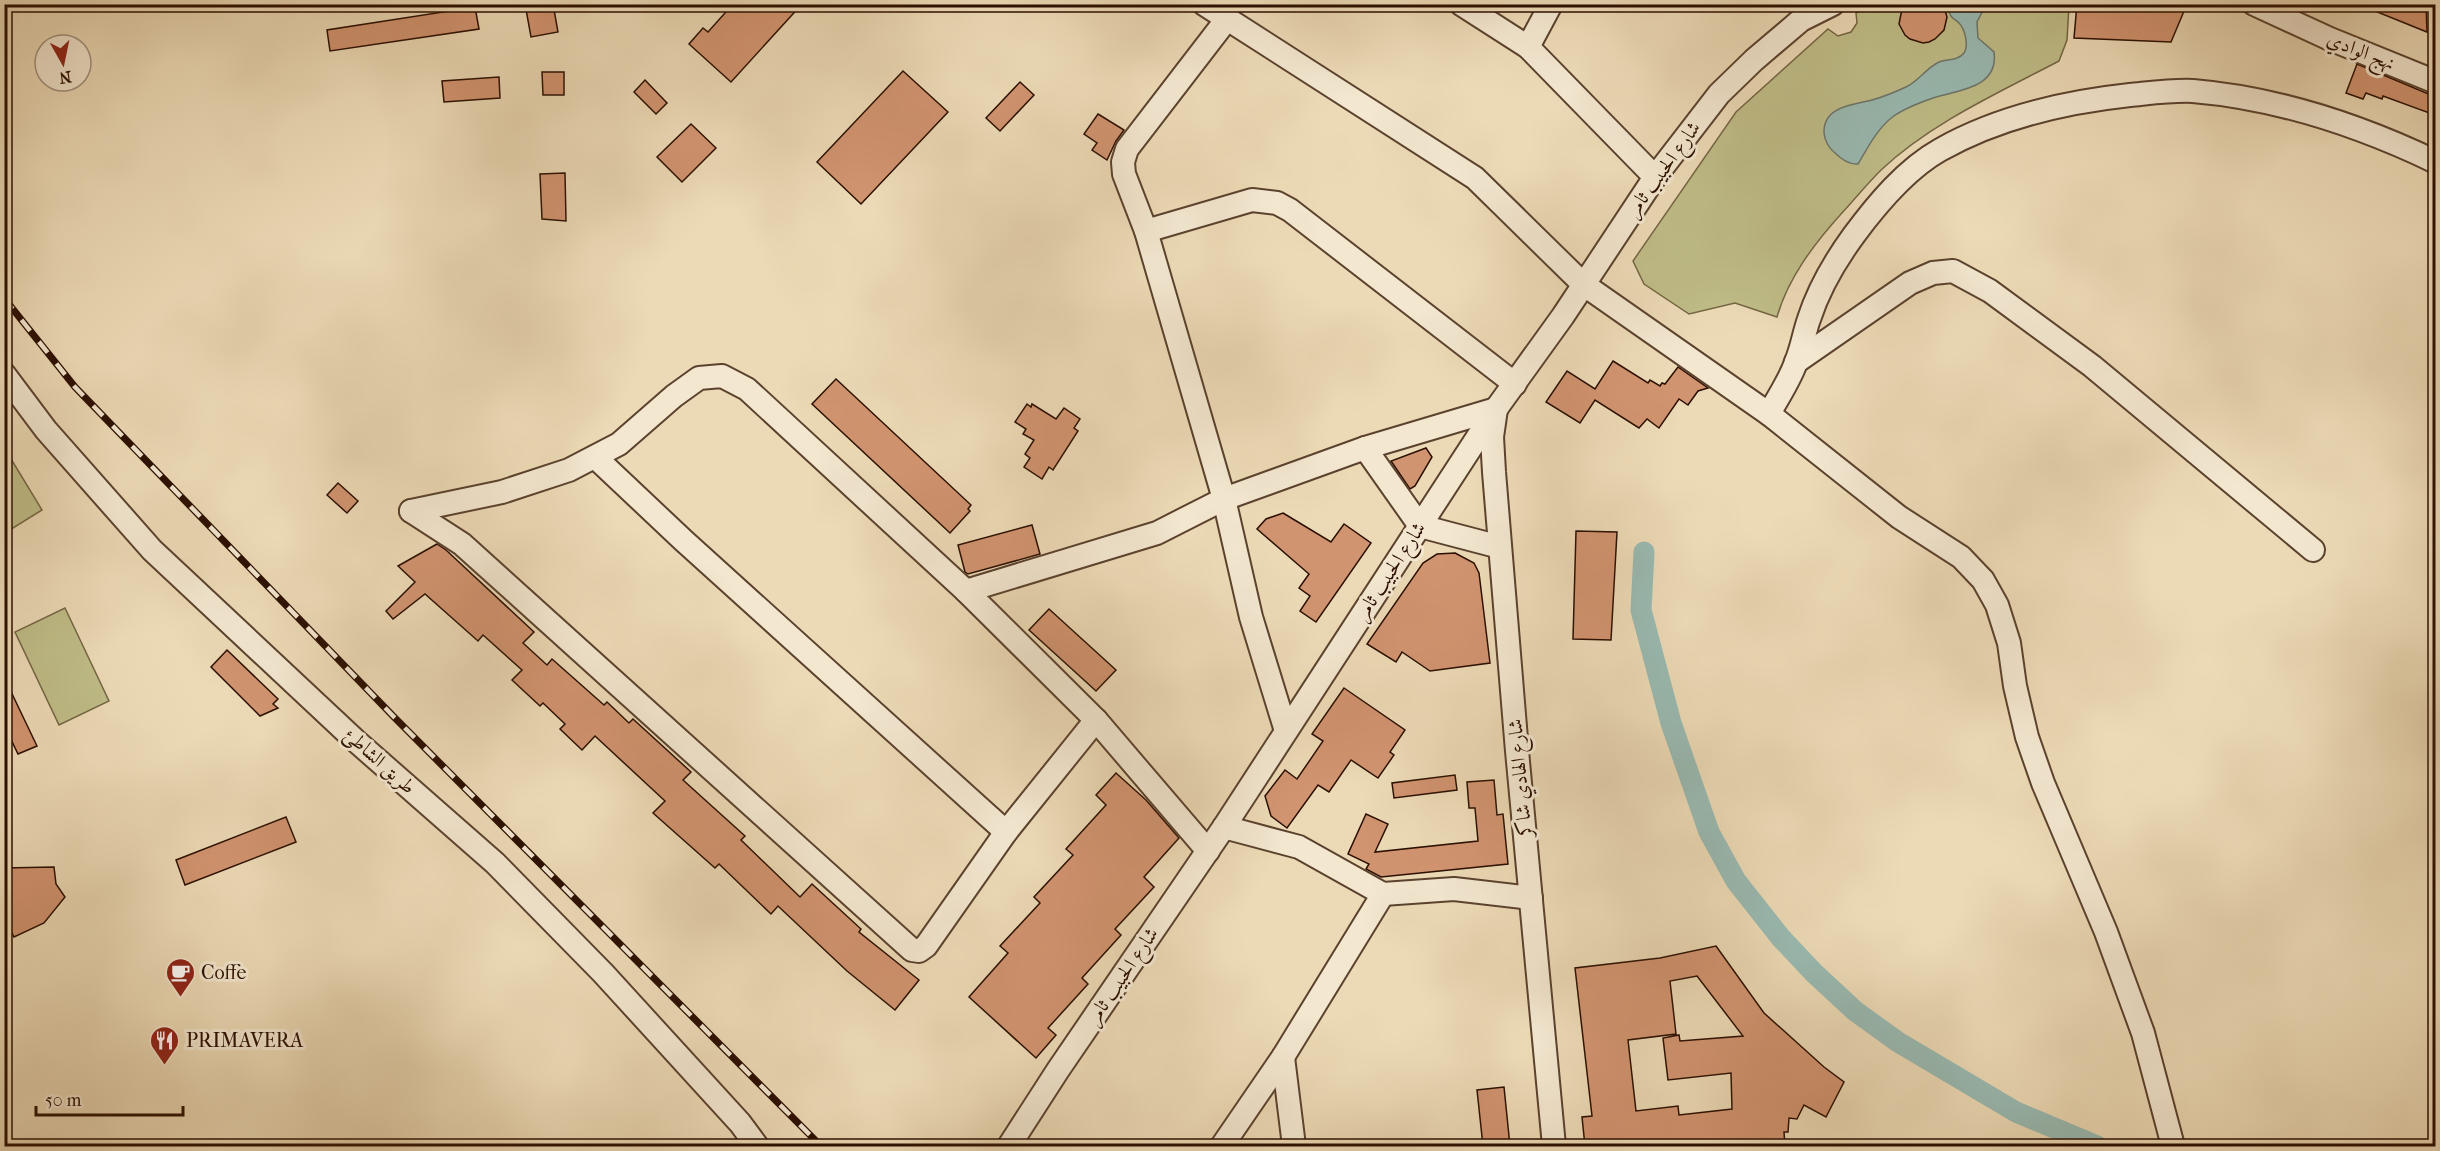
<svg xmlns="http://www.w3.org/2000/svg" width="2440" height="1151" font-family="'IM FELL French Canon',Amiri,serif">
<rect width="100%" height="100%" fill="#ecdab6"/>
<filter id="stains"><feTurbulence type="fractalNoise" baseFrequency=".00333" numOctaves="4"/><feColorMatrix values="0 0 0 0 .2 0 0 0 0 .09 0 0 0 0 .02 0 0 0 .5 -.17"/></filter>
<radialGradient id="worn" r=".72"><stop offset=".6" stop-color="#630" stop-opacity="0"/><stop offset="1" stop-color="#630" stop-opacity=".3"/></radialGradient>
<g fill="#bfbd88" stroke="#756644" stroke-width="1.5">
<path d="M1871,5H2069L2067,40L2059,61C1998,93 1931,123 1881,170C1867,184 1854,200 1841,214C1814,244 1788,278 1777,317L1735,303L1689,314L1644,284L1633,261L1736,112L1828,29L1838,36L1851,32L1857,23L1856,13Z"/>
<path d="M5,449L42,510L5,533H4Z"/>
<path d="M65,608L109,701L59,725L15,632Z"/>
</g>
<path fill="#99bab2" stroke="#6d766b" stroke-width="1.5" d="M1948,5H1986L1977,22L1978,38L1994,52C1999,87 1960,90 1936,97C1922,102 1901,109 1890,119C1876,131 1867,149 1858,164C1849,165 1840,158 1834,152C1828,147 1825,141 1824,133C1823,106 1853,105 1872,100C1883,97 1895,92 1906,87C1919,81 1926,68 1939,62C1946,59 1958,61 1964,53C1969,46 1965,29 1959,23C1956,20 1951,18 1950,14C1949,13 1948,6 1948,5Z"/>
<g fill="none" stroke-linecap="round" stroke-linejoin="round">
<path stroke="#99bab2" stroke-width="21" d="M1644,552L1641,610L1671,723L1709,832L1736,881L1781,938L1814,973L1855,1011L1898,1042L2016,1112L2097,1146"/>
</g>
<g fill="#d19470" stroke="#2b0f00" stroke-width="1.5" fill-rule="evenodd">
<path d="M525,4H553L558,32L531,37Z"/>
<path d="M733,4H802L731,82L689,44L703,28L708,32Z"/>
<path d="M1903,4H1943L1947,17L1944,30L1935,39L1929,42L1923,43L1910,39L1905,35L1899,24Z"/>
<path d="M2077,4H2187L2171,42L2074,38Z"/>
<path d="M2360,4H2426L2427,32L2360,5Z"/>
<path d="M475,7L479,29L330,51L327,30Z"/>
<path d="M2357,64L2431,95L2432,114L2383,96L2382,99L2366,93L2363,99L2346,93Z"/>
<path d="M903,71L948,112L861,204L817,162Z"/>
<path d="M542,72H564V95H543Z"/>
<path d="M499,77L500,98L444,102L442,81Z"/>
<path d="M645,80L667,103L656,114L634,92Z"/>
<path d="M1020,82L1034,95L1000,131L986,118Z"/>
<path d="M1098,114L1124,130L1116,141L1107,160L1092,150L1097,143L1084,134Z"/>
<path d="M691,124L716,148L682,182L657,157Z"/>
<path d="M565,173L566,221L542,219L540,174Z"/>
<path d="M1613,361L1648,383L1650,380L1660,386L1662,383L1665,384L1678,367L1708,388L1698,391L1688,405L1679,399L1659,428L1647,419L1639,428L1595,400L1580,423L1546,402L1567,371L1595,389Z"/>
<path d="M836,379L971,505L968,509L970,511L950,533L812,404Z"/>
<path d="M1027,404L1031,407L1032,404L1056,419L1064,408L1080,419L1074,428L1078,431L1053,470L1049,467L1042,479L1024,467L1030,458L1025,454L1034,440L1023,434L1026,429L1015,422Z"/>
<path d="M1426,448L1432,457L1415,486L1410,489L1391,461Z"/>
<path d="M338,483L358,501L347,513L327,495Z"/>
<path d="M1283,513L1331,542L1344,524L1371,543L1316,622L1300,611L1310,596L1299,588L1309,574L1257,529L1266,519Z"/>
<path d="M1032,525L1040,554L968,574L965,572L958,545Z"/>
<path d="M1576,531L1617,532L1611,640L1573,639Z"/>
<path d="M437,544L446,550L534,632L523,643L547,665L552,659L604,705L607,702L629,723L633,719L691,772L683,780L745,836L741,840L800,897L812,884L861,929L859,932L919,980L895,1010L847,971L778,906L771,914L719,864L715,868L653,813L665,801L595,736L582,750L560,729L565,724L543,703L540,706L512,680L522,670L483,635L478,641L425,594L393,619L386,611L415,582L398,566Z"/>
<path d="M1455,553L1474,563L1479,573L1490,663L1430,671L1402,652L1396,662L1367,644L1423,563L1437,554Z"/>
<path d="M1049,609L1116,670L1096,691L1029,630Z"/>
<path d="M227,650L278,699L273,704L278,708L260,716L211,667Z"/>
<path d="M4,677L37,746L18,754L4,725Z"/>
<path d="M1344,688L1405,730L1390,752L1394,755L1378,778L1351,760L1329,792L1318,785L1287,828L1271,816L1265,796L1285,770L1297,779L1323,741L1312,734Z"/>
<path d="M1116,773L1146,800L1179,838L1144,877L1154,887L1115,929L1121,935L1082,978L1088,984L1048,1028L1056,1035L1036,1058L969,997L1008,953L1000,946L1040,903L1034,897L1073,855L1066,849L1106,805L1096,795Z"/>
<path d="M1455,775L1457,790L1394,798L1392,783Z"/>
<path d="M1494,780L1497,815L1503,814L1508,864L1381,877L1366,869L1369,864L1348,854L1366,814L1388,824L1375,852L1478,841L1475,808H1469L1467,782Z"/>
<path d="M286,817L296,842L185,885L176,860Z"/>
<path d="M54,867L56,884L65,897L44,923L14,937L4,917V868Z"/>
<path d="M1716,946L1764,1013L1824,1067L1844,1082L1826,1117L1804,1105L1797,1119L1789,1118L1788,1132H1784L1785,1146H1585L1582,1117L1592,1116L1575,968L1660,958ZM1697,976L1743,1036L1680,1041L1679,1035L1663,1038L1668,1080L1731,1073L1732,1109L1679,1115L1678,1106L1636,1111L1628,1040L1676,1034L1670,981Z"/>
<path d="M1504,1087L1510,1146H1483L1477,1090Z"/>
</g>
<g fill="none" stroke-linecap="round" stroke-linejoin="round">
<defs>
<g id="minor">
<path d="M1204,4L1475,178L1583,284L1769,414L1899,517L1961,557L1983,580L1997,605L2009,643L2015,686L2027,737L2043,783L2106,932L2143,1033L2173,1146"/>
<path d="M1461,4L1528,47L1655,177"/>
<path d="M2254,4L2330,39L2436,82"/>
<path d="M1227,19L1127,149L1123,162L1124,174L1146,231L1224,499L1251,617L1286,731"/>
<path d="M1528,47L1551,4"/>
<path d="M1146,231L1252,200L1277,203L1290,210L1515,384"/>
<path d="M1796,362L1910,283L1933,273L1953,271L1990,291L2092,366L2313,550"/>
<path d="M4,374L46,430L152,550L356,741L495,863L603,973L740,1123L757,1146"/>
<path d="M1769,414C1778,397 1790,380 1796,362C1802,348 1804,333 1809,319C1819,288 1835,261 1854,235C1877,204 1906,169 1940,150C1998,117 2065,102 2130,95C2151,93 2173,90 2193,91C2276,98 2361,126 2436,162"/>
<path d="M1365,448L1420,526L1500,547"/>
<path d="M595,457L683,540L1006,832"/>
<path d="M411,511L502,492L569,470L619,444L674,396L699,378L722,376L747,389L966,591L1096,720L1208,851"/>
<path d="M411,511L462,544L912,950L919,951L926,946L1006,832L1096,720"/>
<path d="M966,591L1157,533L1224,499L1365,448L1496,409L1492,437L1494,472L1517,751L1554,1146"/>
<path d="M1224,827L1299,847L1383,894L1454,889L1531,898"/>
<path d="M1283,1057L1294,1146"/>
<path d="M1009,1146L1058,1070L1224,827L1496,409L1563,316L1655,177L1719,94L1754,60L1801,20L1833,4"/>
<path d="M1222,1146L1283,1057L1383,894"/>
</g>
</defs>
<use href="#minor" stroke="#5b422e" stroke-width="26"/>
<use href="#minor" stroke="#f3e7d0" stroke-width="22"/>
<defs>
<path id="rail" d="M4,298L75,387L394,717L821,1146"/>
</defs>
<use href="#rail" stroke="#2b0f00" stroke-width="7"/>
<use href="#rail" stroke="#f3e7d0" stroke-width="4.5" stroke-dasharray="14" stroke-linecap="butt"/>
</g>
<defs>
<symbol id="cafe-pin" viewBox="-11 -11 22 30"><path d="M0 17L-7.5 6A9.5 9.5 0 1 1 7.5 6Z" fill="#8f2418" stroke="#f3e7d0"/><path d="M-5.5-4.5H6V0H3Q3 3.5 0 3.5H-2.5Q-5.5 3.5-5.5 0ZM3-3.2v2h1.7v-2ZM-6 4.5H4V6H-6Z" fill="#fff"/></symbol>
<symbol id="restaurant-pin" viewBox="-11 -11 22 30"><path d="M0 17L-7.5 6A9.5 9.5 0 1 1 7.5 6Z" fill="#8f2418" stroke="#f3e7d0"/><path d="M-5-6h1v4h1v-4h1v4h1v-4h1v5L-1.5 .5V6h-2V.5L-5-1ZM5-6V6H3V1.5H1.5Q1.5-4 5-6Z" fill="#fff"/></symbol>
</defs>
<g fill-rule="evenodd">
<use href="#cafe-pin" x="164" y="956" width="33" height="45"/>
<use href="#restaurant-pin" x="148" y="1024" width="33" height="45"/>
</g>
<g text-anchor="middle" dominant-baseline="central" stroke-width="6" stroke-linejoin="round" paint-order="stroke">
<g font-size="20" fill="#2b0f00" stroke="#f3e7d0">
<text transform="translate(2361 51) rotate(22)">نهج الوادي</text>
<text transform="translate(1663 169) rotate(-54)">شارع الحبيب ثامر</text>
<text transform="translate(1390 571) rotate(-57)">شارع الحبيب ثامر</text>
<text transform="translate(380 761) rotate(42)">طريق الشاطئ</text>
<text transform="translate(1520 778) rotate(-95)">شارع الهادي شاكر</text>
<text transform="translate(1122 976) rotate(-56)">شارع الحبيب ثامر</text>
</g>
<g font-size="20" fill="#2b0f00" stroke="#f3e7d0" text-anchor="start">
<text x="201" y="972">Coffe</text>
<text x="186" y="1040">PRIMAVERA</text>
</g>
</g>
<rect width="2440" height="1151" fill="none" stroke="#ecdab6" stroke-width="24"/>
<rect x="6" y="6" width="2428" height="1139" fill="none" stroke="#2b0f00" stroke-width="3"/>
<rect x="12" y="12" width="2416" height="1127" fill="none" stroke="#2b0f00" stroke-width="1.5"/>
<g transform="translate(63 63) rotate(171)"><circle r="28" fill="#f3e7d0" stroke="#a3917d" stroke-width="1.5"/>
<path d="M0-4.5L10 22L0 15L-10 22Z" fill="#8f2418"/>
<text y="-9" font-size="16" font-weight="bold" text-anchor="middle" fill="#2b0f00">N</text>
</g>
<path d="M36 1106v9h147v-9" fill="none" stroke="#2b0f00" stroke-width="3"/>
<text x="45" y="1106" font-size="18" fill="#2b0f00" stroke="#f3e7d0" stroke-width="4.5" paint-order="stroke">50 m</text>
<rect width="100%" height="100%" filter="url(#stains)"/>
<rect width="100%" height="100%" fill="url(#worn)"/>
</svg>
